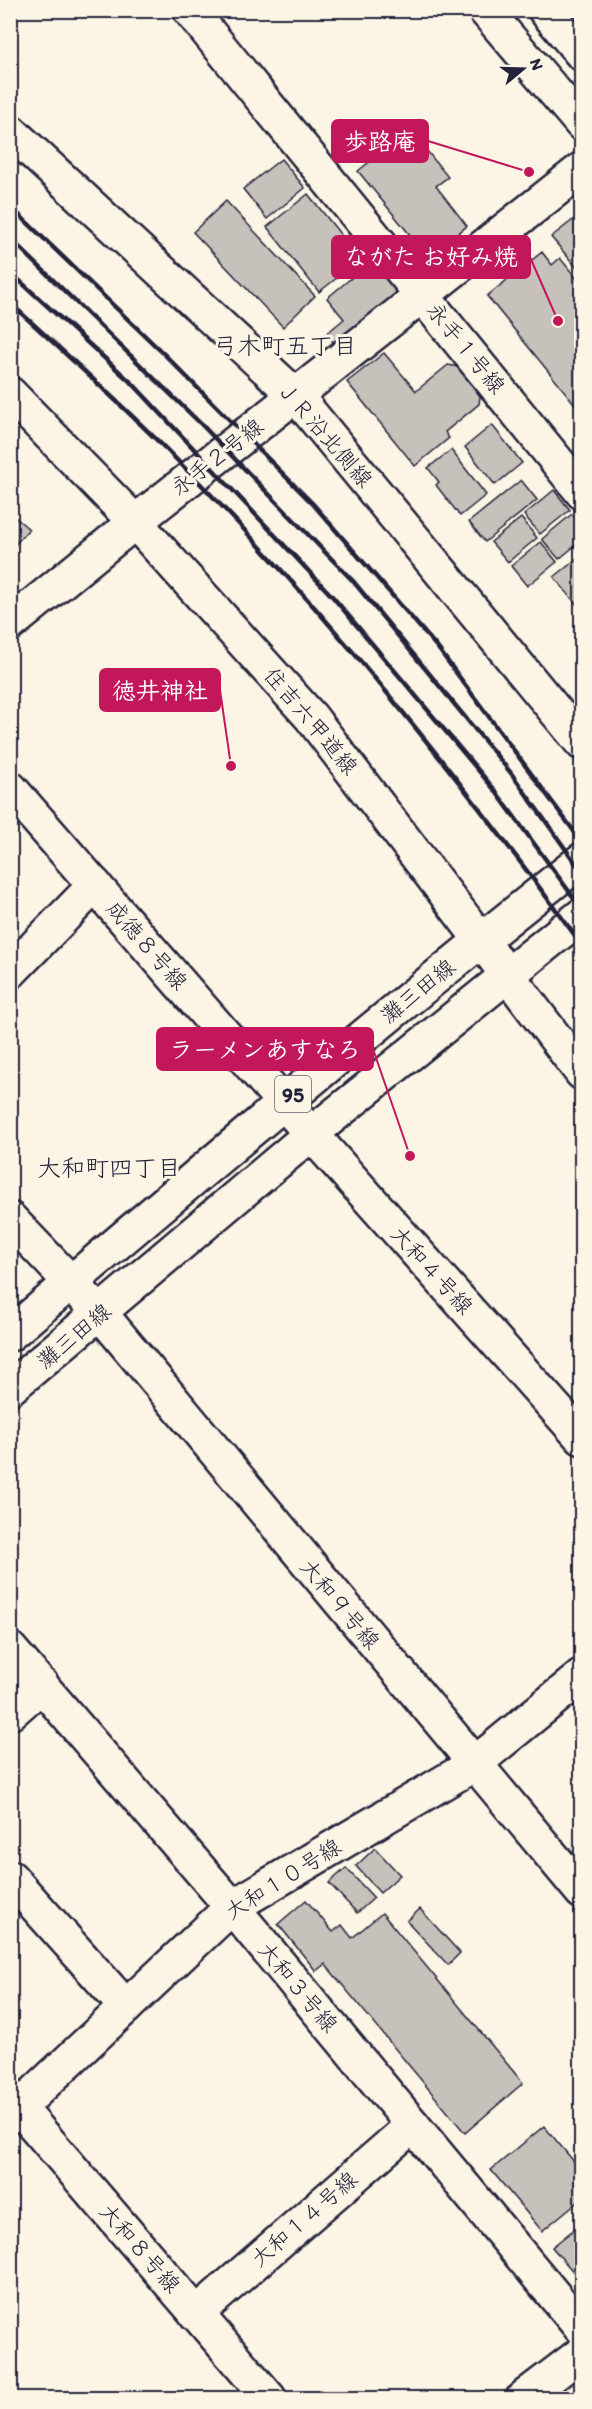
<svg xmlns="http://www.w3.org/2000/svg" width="592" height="2409" font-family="Itim,'Klee One',sans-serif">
<rect width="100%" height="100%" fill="#fcf5e5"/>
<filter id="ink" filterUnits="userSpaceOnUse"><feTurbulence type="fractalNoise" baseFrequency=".0167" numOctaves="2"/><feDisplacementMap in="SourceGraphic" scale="12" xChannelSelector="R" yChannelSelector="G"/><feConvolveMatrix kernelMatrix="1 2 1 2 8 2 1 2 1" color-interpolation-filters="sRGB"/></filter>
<g filter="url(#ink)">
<g fill="#c6c1bb" stroke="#22223b" stroke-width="1.5">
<path d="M398,139L407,151L419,141L448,177L436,186L467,226L428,257L358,171Z"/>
<path d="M281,159L305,188L267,219L243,189Z"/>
<path d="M308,194L354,251L341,263L347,270L319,292L267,227Z"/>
<path d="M226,201L315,296L283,327L193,232Z"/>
<path d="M582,213V274L551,237Z"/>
<path d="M542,252L552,265L560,258L582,285V293L577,296L582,302V413L487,296Z"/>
<path d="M373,260L400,292L336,345L326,334L344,319L327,298Z"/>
<path d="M384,353L416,391L448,365L459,367L480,396L479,404L445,432L449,438L415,466L347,382Z"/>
<path d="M492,425L522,463L495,485L465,447Z"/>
<path d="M451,450L486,495L460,516L436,485L439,482L428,468Z"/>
<path d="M521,480L537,500L485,542L469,522Z"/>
<path d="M554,490L570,510L540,534L524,515Z"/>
<path d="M10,513L29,529L10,550Z"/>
<path d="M572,514L582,526V540L559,559L542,539Z"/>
<path d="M521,518L537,538L508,562L491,542Z"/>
<path d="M541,542L557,562L527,586L511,566Z"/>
<path d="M582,555V611L554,577Z"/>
<path d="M375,1848L400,1875L380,1893L356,1866Z"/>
<path d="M346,1868L374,1898L357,1913L329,1883Z"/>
<path d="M306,1900L333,1932L342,1925L352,1938L382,1913L523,2083L465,2133L325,1964L316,1971L278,1924Z"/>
<path d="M420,1909L460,1953L448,1965L407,1921Z"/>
<path d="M544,2126L582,2171V2198L542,2231L491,2170Z"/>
<path d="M582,2223V2282L552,2247Z"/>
</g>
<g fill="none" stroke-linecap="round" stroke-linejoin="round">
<defs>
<g id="minor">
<path d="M190,10L582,492"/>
<path d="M10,131L296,396L582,743"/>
<path d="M10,394L135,522L311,717L582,1073"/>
<path d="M10,624L135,522L582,169"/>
<path d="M10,788L283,1102L582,1438"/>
<path d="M10,972L95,885"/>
<path d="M10,1219L101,1314L582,1892"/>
<path d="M10,1649L232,1907L582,2329"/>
<path d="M10,1713L42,1685"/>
<path d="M10,1877L126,2007"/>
<path d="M10,2097L269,2398"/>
<path d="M10,2116L232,1907L473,1765L582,1676"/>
<path d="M196,2314L413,2125"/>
<path d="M523,2398L582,2353"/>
</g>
<g id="major">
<path d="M485,10L582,124"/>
<path d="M545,10L582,54"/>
<path d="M10,1334C199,1174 387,1013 582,860"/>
<path d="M10,1388L311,1134L582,915"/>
</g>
</defs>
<use href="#minor" stroke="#22223b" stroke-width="38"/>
<use href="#major" stroke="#22223b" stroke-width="38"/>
<use href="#minor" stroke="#fcf5e5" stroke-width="33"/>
<use href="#major" stroke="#fcf5e5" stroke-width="33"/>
<g stroke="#22223b" stroke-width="4.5">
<path d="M10,206L164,354L313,504L437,647L582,842"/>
<path d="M10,238L201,424L353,581L511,773L582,872"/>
<path d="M10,272L134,385L332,596L494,789L582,909"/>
<path d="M10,303C64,352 118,401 169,452C321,603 455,772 582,945"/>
</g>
</g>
</g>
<g text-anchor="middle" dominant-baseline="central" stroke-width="6" stroke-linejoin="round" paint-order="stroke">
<rect fill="#fcf5e5" stroke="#63616e" stroke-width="1.5" x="275" y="1076" width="36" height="36" rx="4.5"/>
<g font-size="21" font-weight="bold" fill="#22223b">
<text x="293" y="1094">95</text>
</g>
<g font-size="22" fill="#22223b" stroke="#fcf5e5">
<text transform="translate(466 348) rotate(51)">永手１号線</text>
<text transform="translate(325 434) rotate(49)">ＪＲ沿北側線</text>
<text transform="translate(217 457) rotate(-38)">永手２号線</text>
<text transform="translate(311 721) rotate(50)">住吉六甲道線</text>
<text transform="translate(147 945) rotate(49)">成徳８号線</text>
<text transform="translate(418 991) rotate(-39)">灘三田線</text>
<text transform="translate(432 1270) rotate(48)">大和４号線</text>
<text transform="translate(74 1336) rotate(-40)">灘三田線</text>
<text transform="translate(340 1604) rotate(50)">大和９号線</text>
<text transform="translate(283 1879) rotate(-32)">大和１０号線</text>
<text transform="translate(298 1987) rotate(50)">大和３号線</text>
<text transform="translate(304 2219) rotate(-41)">大和１４号線</text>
<text transform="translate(140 2248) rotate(49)">大和８号線</text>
</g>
<g font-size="24" fill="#22223b" stroke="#fcf5e5">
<text x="285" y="345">弓木町五丁目</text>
<text x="109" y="1167">大和町四丁目</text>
</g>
</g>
<path fill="none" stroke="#c2185b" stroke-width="2" d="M529 172L428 141M558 321L530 257M231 766L220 690M410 1156L373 1049"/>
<g fill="#c2185b" stroke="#fcf5e5" stroke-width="2">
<circle cx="529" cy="172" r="6"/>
<circle cx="558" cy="321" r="6"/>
<circle cx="231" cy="766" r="6"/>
<circle cx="410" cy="1156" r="6"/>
</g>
<g fill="#c2185b" stroke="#c2185b" stroke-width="2">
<rect x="332" y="120" width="96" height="42" rx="6"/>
<rect x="332" y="236" width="198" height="42" rx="6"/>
<rect x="100" y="669" width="120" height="42" rx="6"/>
<rect x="157" y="1028" width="216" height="42" rx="6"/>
</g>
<g font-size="24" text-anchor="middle" font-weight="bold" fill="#fff">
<text x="380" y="150">歩路庵</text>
<text x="431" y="265">ながた お好み焼</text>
<text x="160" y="699">徳井神社</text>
<text x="265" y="1058">ラーメンあすなろ</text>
</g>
<rect width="592" height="2409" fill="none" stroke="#fcf5e5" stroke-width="36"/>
<rect x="18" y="18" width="556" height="2373" fill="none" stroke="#22223b" stroke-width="2" filter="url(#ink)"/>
<g transform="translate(523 69) rotate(71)" stroke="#fcf5e5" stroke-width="4.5" paint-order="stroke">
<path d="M0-4.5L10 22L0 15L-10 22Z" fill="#22223b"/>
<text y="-9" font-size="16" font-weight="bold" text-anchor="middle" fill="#22223b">N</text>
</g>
</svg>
